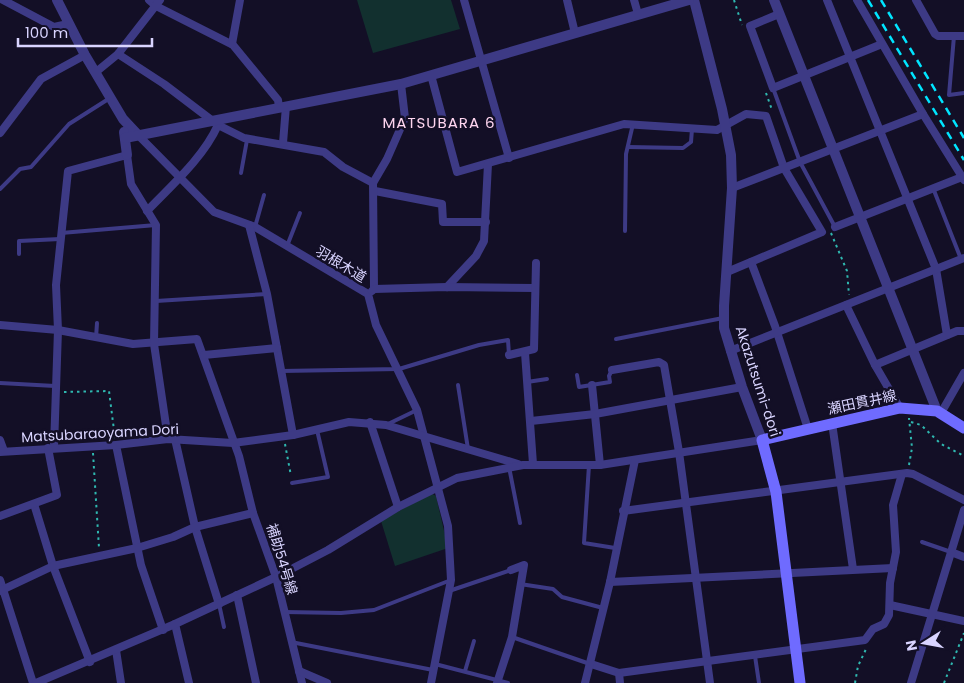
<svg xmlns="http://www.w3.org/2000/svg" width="964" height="683" font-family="Poppins,'Noto Sans JP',sans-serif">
<rect width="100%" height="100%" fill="#130f26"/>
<g fill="#12302f">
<path d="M357,0H451L460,29L373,53Z"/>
<path d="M431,493L436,496L448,548L395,566L381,521Z"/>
</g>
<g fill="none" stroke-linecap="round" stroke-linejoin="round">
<g stroke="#2fb8b0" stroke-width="2" stroke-dasharray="2.5 4" stroke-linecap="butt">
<path d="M734,0L742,25"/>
<path d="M766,93L772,110"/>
<path d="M831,233L847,271L849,295"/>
<path d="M64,392L109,391L115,438"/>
<path d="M911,422L921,425L941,444L964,456"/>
<path d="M285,444L291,476"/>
<path d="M93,453L99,548"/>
<path d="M909,465L912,448L909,418"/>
<path d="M855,683L858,666L867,647"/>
<path d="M944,683L964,633"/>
</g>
<g stroke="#3d3a85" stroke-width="4">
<path d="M954,36L949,95L964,93"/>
<path d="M773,88L800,162L835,227"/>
<path d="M628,147L683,148L691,142L692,129"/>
<path d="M241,173L247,140"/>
<path d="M933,188L961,259"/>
<path d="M0,189L20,169L31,167L69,124L110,98"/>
<path d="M255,227L264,195"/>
<path d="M625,231L626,154L633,124"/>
<path d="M61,233L156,225"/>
<path d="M287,246L300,213"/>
<path d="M19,254V241L60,239"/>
<path d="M156,301L267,294"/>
<path d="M96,338L97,323"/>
<path d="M616,339L723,318"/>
<path d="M281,371L399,369L479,345L508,340L509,355"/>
<path d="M577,375L579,387L610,382L609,376L612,370"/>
<path d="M527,382L547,379"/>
<path d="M0,383L55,386"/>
<path d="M458,385L468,449"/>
<path d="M388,424L417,410"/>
<path d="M589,465L584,543L615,548"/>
<path d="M509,467L520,523"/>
<path d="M292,483L328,477L317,430"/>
<path d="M922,542L951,552"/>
<path d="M520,584L553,589L562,597L603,608"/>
<path d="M449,591L511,570"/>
<path d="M219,604L224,627"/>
<path d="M284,612L341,613L374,610L451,580"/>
<path d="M512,637L590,664"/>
<path d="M291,642L433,670"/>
<path d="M755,656L759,683"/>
<path d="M435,664L508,683"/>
<path d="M465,671L474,641"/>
</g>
<g stroke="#3d3a85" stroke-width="8">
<path d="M3,0L54,27L68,24"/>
<path d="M149,0L156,6L233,45L278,100L279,107"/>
<path d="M464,0L509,158"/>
<path d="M567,0L575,33"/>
<path d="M634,0L638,14"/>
<path d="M827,0L936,269L947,335"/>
<path d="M857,0L923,114L964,180"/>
<path d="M916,0L935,34L938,36H964"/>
<path d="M779,14L750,26L773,88L882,44"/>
<path d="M232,44L240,0"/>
<path d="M118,54L164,84L218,125L244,138L324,152L343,167L373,183"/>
<path d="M96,72L118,54L160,0"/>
<path d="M431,75L457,172L624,124L717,130L746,114L766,116L784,168L822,232L727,272"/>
<path d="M0,133L41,79L85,55"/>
<path d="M138,135L214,212L255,227L368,294L376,325L417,410L448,526L451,580L431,683"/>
<path d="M283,143L286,106"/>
<path d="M732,188L923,114"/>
<path d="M375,191L442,204L443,222H486"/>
<path d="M147,211C172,185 203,158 218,125"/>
<path d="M249,225L267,294L293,435"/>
<path d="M835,227L962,177"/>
<path d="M751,262L775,326L808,429"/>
<path d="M447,287L476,256L484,241L488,164"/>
<path d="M374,289L373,183L387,159L405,118L401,84"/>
<path d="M372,291L374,289L447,287L535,288"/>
<path d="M846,305L875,365L900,408"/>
<path d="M0,325L58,330L133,344L197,339L239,456L253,513L276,577L302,683"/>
<path d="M730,351L964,258"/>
<path d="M525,353L533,464"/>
<path d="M204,355L277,348"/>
<path d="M509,355L534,349L536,263"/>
<path d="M875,365L957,331H964"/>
<path d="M612,370L659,362L664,365L679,452L710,683"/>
<path d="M592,385L600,465"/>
<path d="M941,413L964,373"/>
<path d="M531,421L595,414L742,387"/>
<path d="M370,422L398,507"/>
<path d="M832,423L853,569"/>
<path d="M175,439L195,527L219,604"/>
<path d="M0,440L4,451"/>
<path d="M116,445L141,565L163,630"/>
<path d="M54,447L58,330L56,285L68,171L127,155L131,184L156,225L154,344L168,439"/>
<path d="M0,452L116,445L168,439L233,443L293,435L349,422L386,425L518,464"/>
<path d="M34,504L53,566L90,662"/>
<path d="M623,511L907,473L913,474L964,500"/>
<path d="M0,516L57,495L48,448"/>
<path d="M951,552L964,557"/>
<path d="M0,580L33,683"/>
<path d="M610,582L893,568"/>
<path d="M0,591L53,566L137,548L173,537L195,527L253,513"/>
<path d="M237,595L256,683"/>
<path d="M890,605L964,621"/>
<path d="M175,624L189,683"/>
<path d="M116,650L121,683"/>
<path d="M591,664L619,673L865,640L873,629L884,624L889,615L890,583L896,552L893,505L902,474"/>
<path d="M299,671L327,683"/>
<path d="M619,673L620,683"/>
<path d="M36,683L175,624L276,577L328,550L398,507L457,478L523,465H600L762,440"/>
<path d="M497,683L512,637L524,565L511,570"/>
<path d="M585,683L610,582L635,460"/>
<path d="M911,683L964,510"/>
</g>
<g stroke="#3d3a85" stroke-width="10">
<path d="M57,0L85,55L123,119L138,135"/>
<path d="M694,0L722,109L731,155L732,188L724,306V328L742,387L762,440"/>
<path d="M774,0L937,411"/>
<path d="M124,132L127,155"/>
<path d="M125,138L401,84L689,0"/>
</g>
<path stroke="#6f6bff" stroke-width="11" d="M800,683L776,492L762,440L900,408L937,411L964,428"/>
<g stroke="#00e5ff" stroke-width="2.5" stroke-dasharray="8 6" stroke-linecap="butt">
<path d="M868,0L964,160"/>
<path d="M881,0L964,138"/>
</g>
</g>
<g text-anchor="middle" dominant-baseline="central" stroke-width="5" stroke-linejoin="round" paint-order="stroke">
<g font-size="14" fill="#d9d4ff" stroke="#130f26">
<text transform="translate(341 264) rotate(31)">羽根木道</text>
<text transform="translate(758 381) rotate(72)">Akazutsumi-dori</text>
<text transform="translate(862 402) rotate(-12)">瀬田貫井線</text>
<text transform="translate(100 433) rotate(-3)">Matsubaraoyama Dori</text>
<text transform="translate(282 559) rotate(73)">補助54号線</text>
</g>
<g font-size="15" letter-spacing="1" fill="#ffd6f0" stroke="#130f26">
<text x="439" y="122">MATSUBARA 6</text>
</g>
</g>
<g transform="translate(924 643) rotate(259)" stroke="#130f26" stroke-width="4" paint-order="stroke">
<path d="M0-4L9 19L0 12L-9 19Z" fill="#d9d4ff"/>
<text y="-8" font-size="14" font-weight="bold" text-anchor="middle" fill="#d9d4ff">N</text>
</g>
<path d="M18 38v8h134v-8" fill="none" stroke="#d9d4ff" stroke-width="2.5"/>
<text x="25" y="38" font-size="15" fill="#d9d4ff" stroke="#130f26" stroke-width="4" paint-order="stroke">100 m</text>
</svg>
